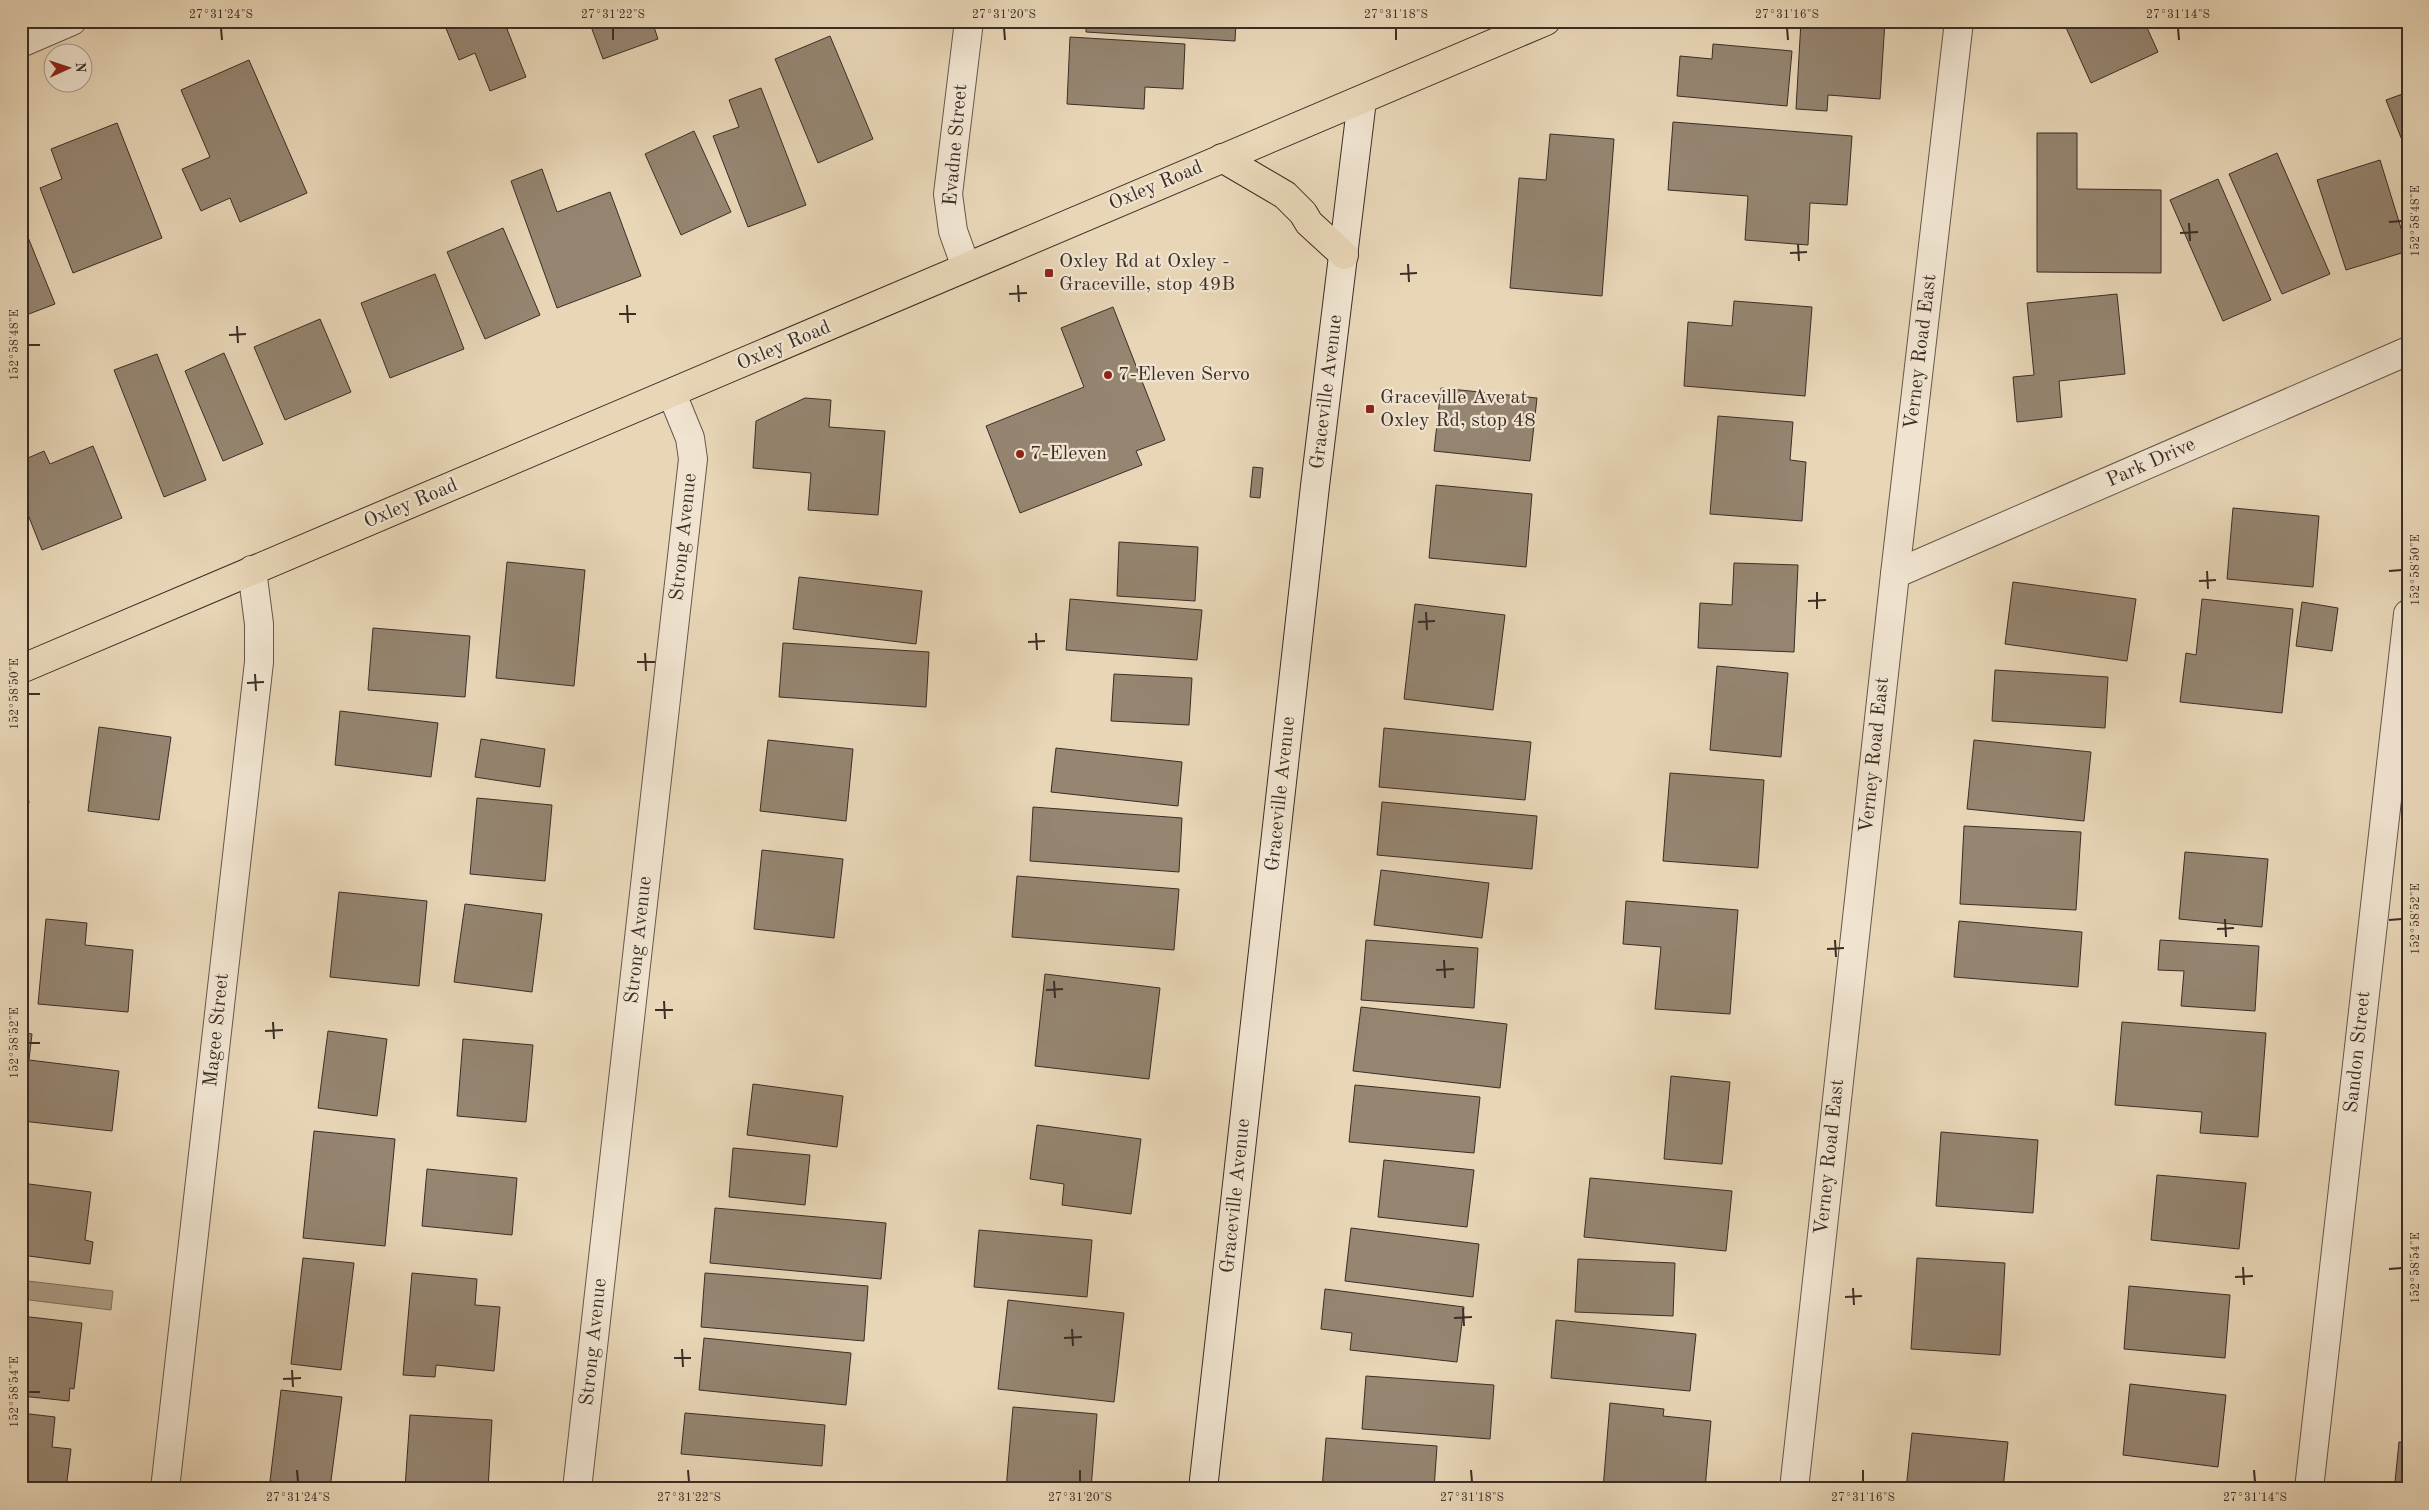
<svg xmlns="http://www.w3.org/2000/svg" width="2429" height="1510" font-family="'Old Standard TT',serif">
<rect width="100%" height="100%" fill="#e8d6b7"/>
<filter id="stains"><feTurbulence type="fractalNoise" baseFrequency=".004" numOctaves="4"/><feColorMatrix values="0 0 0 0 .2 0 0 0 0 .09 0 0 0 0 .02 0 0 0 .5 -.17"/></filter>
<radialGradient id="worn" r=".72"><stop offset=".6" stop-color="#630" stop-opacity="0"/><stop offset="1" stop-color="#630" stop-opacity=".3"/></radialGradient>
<path fill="#ad9d86" stroke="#7f7060" d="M21,1277L28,1278V1281L113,1291L111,1310L21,1299Z"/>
<g fill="#958571" stroke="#3b2d26">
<path d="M443,21H528L507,29L526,77L490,91L475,53L459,60Z"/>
<path d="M589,21H652L658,39L603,59Z"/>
<path d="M1086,21H1236L1235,41L1086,32Z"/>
<path d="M1801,21H1885L1880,99L1828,95L1827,111L1796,109Z"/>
<path d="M2063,21H2144L2158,52L2091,83Z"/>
<path d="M830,36L873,139L818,163L775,59Z"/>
<path d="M1070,37L1185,44L1183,89L1145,87L1144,109L1067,104Z"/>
<path d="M1713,44L1792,51L1787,106L1677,96L1680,56L1712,59Z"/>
<path d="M249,60L307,193L240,222L230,198L201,211L182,169L210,157L181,90Z"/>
<path d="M761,88L806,205L748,227L713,136L739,127L729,100Z"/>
<path d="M2408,92V155L2386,100Z"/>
<path d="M1673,122L1852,136L1847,205L1810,203L1808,245L1745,240L1748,196L1668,190Z"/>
<path d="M117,123L162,238L73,273L40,188L62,179L51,149Z"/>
<path d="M694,131L731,212L681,235L645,154Z"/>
<path d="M2037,133H2077V189L2161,190V273L2037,272Z"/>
<path d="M1550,134L1614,139L1602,296L1510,288L1519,178L1546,180Z"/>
<path d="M2277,153L2330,274L2282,294L2229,174Z"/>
<path d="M2380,160L2408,251L2346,270L2317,180Z"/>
<path d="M542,169L557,212L610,192L641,276L557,308L511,181Z"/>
<path d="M2218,179L2271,300L2223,321L2170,200Z"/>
<path d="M21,220L55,304L21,317Z"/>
<path d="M503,228L540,315L485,339L447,252Z"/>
<path d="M435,274L464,349L390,378L361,303Z"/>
<path d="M2117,294L2125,374L2059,381L2062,417L2017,422L2013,377L2034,375L2027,303Z"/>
<path d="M1734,301L1812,307L1805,396L1684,386L1688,322L1732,326Z"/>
<path d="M1113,307L1165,440L1136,451L1142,465L1020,513L986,426L1084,387L1061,328Z"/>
<path d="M320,319L351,392L285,420L254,347Z"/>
<path d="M224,353L263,444L223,461L185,371Z"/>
<path d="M157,354L206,480L164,497L114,370Z"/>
<path d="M1441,388L1537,398L1530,461L1434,451Z"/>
<path d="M805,398L831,400L829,427L885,431L878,515L808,510L811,473L753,468L756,421Z"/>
<path d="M1718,416L1793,422L1790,460L1806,462L1802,521L1710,514Z"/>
<path d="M93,446L122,518L42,550L21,497V461L44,451L50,464Z"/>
<path d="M1253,467L1263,468L1260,498L1250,497Z"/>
<path d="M1436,485L1532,494L1526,567L1429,558Z"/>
<path d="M2233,508L2319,516L2313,587L2227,579Z"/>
<path d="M1119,542L1198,547L1195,601L1117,596Z"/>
<path d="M507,562L585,570L574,686L496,678Z"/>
<path d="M1734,563L1798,565L1794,652L1698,648L1700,603L1732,605Z"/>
<path d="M799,577L922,591L916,644L793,629Z"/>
<path d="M2013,582L2136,599L2127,661L2005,644Z"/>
<path d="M1070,599L1202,610L1197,660L1066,650Z"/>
<path d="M2202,599L2293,609L2282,713L2180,702L2186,653L2196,655Z"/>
<path d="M2302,602L2338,608L2332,651L2296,646Z"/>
<path d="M1415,604L1505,615L1493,710L1404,699Z"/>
<path d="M373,628L470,636L465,697L368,690Z"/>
<path d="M783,643L929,652L926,707L779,697Z"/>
<path d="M1717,666L1788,673L1781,757L1710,750Z"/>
<path d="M1995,670L2108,677L2105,728L1992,721Z"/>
<path d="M1114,674L1192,678L1189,725L1111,721Z"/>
<path d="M340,711L438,723L431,777L335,765Z"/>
<path d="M99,727L171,737L159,820L88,811Z"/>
<path d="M1384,728L1531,742L1525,800L1379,787Z"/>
<path d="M481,739L545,749L540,787L475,777Z"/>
<path d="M768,740L853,749L846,821L760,811Z"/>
<path d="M1974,740L2091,752L2084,821L1967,809Z"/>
<path d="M1056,748L1182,762L1178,806L1051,792Z"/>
<path d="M1670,773L1764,780L1758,868L1663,861Z"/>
<path d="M477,798L552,805L545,881L470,874Z"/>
<path d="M21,800L29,801L21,862Z"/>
<path d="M1382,802L1537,816L1532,869L1377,855Z"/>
<path d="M1033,807L1182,818L1179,872L1030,861Z"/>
<path d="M1964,826L2081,832L2076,910L1960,904Z"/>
<path d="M762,850L843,859L834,938L754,929Z"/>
<path d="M2185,852L2268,859L2262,927L2179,919Z"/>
<path d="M1381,870L1489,883L1482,938L1374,925Z"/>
<path d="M1017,876L1179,889L1174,950L1012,937Z"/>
<path d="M339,892L427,901L419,986L330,977Z"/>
<path d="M1626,901L1738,910L1730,1014L1655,1009L1661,947L1623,944Z"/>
<path d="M465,904L542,914L532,992L454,982Z"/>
<path d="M46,919L87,923L85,945L133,950L128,1012L38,1004Z"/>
<path d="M1959,921L2082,932L2078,987L1954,977Z"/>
<path d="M1366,940L1478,948L1474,1008L1361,1000Z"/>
<path d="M2160,940L2259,946L2255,1011L2181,1006L2184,971L2158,970Z"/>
<path d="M1045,974L1160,988L1149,1079L1035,1066Z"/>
<path d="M1361,1007L1507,1024L1500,1088L1353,1071Z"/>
<path d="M2122,1022L2266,1033L2258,1137L2200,1133L2202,1112L2115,1105Z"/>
<path d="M328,1031L387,1039L377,1116L318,1108Z"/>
<path d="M21,1032L32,1034L29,1060L119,1071L112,1131L22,1121L21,1132Z"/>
<path d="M463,1039L533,1045L526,1122L457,1116Z"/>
<path d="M1671,1076L1730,1082L1722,1164L1664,1159Z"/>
<path d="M753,1084L843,1096L837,1147L747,1135Z"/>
<path d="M1355,1085L1480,1097L1474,1153L1349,1142Z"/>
<path d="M1037,1125L1141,1139L1131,1214L1062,1205L1064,1184L1030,1179Z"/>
<path d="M314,1131L395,1139L385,1246L303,1238Z"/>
<path d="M1941,1132L2038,1140L2033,1213L1936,1206Z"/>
<path d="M733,1148L810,1155L805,1205L729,1197Z"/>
<path d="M1384,1160L1474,1170L1467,1227L1378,1217Z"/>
<path d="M427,1169L517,1178L512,1235L422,1226Z"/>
<path d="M2157,1175L2246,1183L2239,1249L2151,1240Z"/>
<path d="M1590,1178L1732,1191L1726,1251L1584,1237Z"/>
<path d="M21,1183L91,1192L85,1240L93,1242L90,1264L21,1255Z"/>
<path d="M715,1208L886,1223L881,1279L710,1263Z"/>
<path d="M1351,1228L1479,1244L1473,1297L1345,1281Z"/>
<path d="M979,1230L1092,1240L1087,1297L974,1287Z"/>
<path d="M303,1258L354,1263L341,1370L291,1364Z"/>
<path d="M1917,1258L2005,1263L2000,1355L1911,1349Z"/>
<path d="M1578,1259L1675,1263L1673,1316L1575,1312Z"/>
<path d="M412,1273L477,1279L475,1305L500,1307L494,1371L436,1365L435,1377L403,1375Z"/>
<path d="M705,1273L868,1286L864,1341L701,1327Z"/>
<path d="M2129,1286L2230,1295L2225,1358L2124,1349Z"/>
<path d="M1325,1289L1464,1307L1457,1362L1350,1350L1352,1333L1321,1329Z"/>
<path d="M1008,1300L1124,1313L1114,1402L998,1389Z"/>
<path d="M21,1316L82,1323L74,1389L70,1388L69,1401L21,1396Z"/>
<path d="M1556,1320L1696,1334L1690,1391L1551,1378Z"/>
<path d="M704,1338L851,1353L846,1405L699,1390Z"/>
<path d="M1366,1376L1494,1385L1490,1439L1362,1429Z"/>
<path d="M2130,1384L2226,1395L2218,1467L2123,1455Z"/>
<path d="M281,1390L342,1397L330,1488L270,1481Z"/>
<path d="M1610,1403L1664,1409L1663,1416L1711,1421L1705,1489H1603Z"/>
<path d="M1013,1407L1097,1414L1091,1489H1006Z"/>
<path d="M21,1413L55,1417L52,1447L71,1449L66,1489H21Z"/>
<path d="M685,1413L825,1425L822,1466L681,1454Z"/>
<path d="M410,1415L492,1420L488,1489L405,1488Z"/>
<path d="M1912,1433L2008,1442L2003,1489H1906Z"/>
<path d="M1326,1438L1437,1446L1434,1489H1322Z"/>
<path d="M2399,1442L2408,1443V1484L2395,1482Z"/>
</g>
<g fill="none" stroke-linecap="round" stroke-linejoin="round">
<defs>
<g id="street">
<path d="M21,43L72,21"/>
<path d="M966,267L953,231L948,194L969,21"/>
<path d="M1895,574L2408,351"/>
<path d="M165,1489L259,662V624L252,570"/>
<path d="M577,1489L693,459L690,438L672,394"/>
<path d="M1794,1489L1895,574L1959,21"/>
<path d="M2309,1489L2408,614"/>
</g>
<path id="secondary" d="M1203,1489L1315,486L1362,100"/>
<g id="primary">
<path d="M1222,158L1285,195L1303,213L1309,223L1344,255"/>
<path d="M21,669L1546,21"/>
</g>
</defs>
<use href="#street" stroke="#66574a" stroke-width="30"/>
<use href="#secondary" stroke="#3b2d26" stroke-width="30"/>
<use href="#primary" stroke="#3b2d26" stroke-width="30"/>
<use href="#street" stroke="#f0e4d0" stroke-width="28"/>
<use href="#secondary" stroke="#f0e4d0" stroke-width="28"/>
<use href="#primary" stroke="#e8d6b7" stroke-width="28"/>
</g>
<path fill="none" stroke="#3b2d26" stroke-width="2" d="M221,28L222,40M613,28V40M1004,28L1005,40M1396,28V40M1787,28L1788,40M2178,28L2179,40M2389,222L2402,221M2189,223L2190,241M2180,233L2198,232M1798,244L1799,261M1790,253L1807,252M1408,264L1409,282M1400,274L1417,273M1018,285L1019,302M1009,294L1027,293M627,305L628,323M619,314H636M237,326L238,343M229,335L246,334M28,345H40M2207,571L2208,589M2389,571L2402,570M2199,581L2216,580M1817,592V609M1808,601L1826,600M1426,612L1427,630M1418,622L1435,621M1036,633L1037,650M1028,642L1045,641M645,653L646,671M637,662H655M255,674L256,691M247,683L264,682M28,694H40M2225,919L2226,937M2389,920L2402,919M2217,929L2234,928M1835,940L1836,957M1827,949L1844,948M1444,960L1445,978M1436,970L1454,969M1054,981L1055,998M1046,990L1063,989M664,1001L665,1019M655,1010H673M273,1022L274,1039M265,1031L283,1030M28,1043H40M2243,1267L2244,1285M2389,1269L2402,1268M2235,1277L2253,1276M1853,1288L1854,1305M1845,1297L1862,1296M1463,1308L1464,1326M1454,1318L1472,1317M1072,1329L1073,1346M1064,1338L1082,1337M682,1349L683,1367M674,1358H691M292,1370L293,1387M283,1379L301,1378M28,1392H40M297,1470L298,1482M688,1470L689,1482M1080,1470V1482M1471,1470L1472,1482M1863,1470V1482M2254,1470L2255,1482"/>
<g fill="#8f2418" stroke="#f0e4d0" stroke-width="2">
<rect x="1044" y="268" width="10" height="10" rx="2.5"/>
<circle cx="1108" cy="375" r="5"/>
<rect x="1365" y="404" width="10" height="10" rx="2.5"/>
<circle cx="1020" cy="454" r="5"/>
</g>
<g text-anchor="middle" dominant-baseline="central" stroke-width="4.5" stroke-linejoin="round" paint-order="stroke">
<g font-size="20" fill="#3b2d26" stroke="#f0e4d0">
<text transform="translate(956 145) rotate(-85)">Evadne Street</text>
<text transform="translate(1156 186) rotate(-23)">Oxley Road</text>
<text transform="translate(784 346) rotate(-23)">Oxley Road</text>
<text transform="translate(1921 352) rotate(-83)">Verney Road East</text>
<text transform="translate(1327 392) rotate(-83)">Graceville Avenue</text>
<text transform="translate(2151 463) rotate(-24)">Park Drive</text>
<text transform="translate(411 504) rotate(-23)">Oxley Road</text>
<text transform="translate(684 537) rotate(-84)">Strong Avenue</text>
<text transform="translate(1875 755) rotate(-84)">Verney Road East</text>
<text transform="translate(1281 794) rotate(-84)">Graceville Avenue</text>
<text transform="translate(639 940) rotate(-84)">Strong Avenue</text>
<text transform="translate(217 1030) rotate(-84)">Magee Street</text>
<text transform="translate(2358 1052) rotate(-84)">Sandon Street</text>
<text transform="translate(1830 1157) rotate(-84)">Verney Road East</text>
<text transform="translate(1236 1196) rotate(-84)">Graceville Avenue</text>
<text transform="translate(594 1342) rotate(-84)">Strong Avenue</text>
</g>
<g font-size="20" fill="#3b2d26" stroke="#f0e4d0" text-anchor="start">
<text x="1059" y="262">Oxley Rd at Oxley -<tspan x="1059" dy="23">Graceville, stop 49B</tspan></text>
<text x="1118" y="375">7-Eleven Servo</text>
<text x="1380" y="398">Graceville Ave at<tspan x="1380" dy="23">Oxley Rd, stop 48</tspan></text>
<text x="1030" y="454">7-Eleven</text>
</g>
</g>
<rect width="2429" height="1510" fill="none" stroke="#e8d6b7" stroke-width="55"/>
<g transform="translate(68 68) rotate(87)"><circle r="24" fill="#f0e4d0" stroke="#a89b8c"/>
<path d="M0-4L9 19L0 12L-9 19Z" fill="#8f2418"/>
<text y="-8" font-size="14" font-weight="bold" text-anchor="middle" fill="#3b2d26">N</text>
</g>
<rect x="28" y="28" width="2374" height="1454" fill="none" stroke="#3b2d26" stroke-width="2"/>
<g font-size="12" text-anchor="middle" fill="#3b2d26">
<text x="221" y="18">27°31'24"S</text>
<text x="613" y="18">27°31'22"S</text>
<text x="1004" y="18">27°31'20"S</text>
<text x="1396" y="18">27°31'18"S</text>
<text x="1787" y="18">27°31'16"S</text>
<text x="2178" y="18">27°31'14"S</text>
<text transform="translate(2415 221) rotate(-90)" y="4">152°58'48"E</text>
<text transform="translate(14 345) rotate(-90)" y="4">152°58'48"E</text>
<text transform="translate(2415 570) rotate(-90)" y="4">152°58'50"E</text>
<text transform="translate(14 694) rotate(-90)" y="4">152°58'50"E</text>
<text transform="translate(2415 919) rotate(-90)" y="4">152°58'52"E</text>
<text transform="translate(14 1043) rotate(-90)" y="4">152°58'52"E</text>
<text transform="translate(2415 1268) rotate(-90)" y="4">152°58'54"E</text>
<text transform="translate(14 1392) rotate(-90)" y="4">152°58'54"E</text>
<text x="298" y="1501">27°31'24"S</text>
<text x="689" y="1501">27°31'22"S</text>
<text x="1080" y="1501">27°31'20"S</text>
<text x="1472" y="1501">27°31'18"S</text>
<text x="1863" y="1501">27°31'16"S</text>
<text x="2255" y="1501">27°31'14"S</text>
</g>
<rect width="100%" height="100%" filter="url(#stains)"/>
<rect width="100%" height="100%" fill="url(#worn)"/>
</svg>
